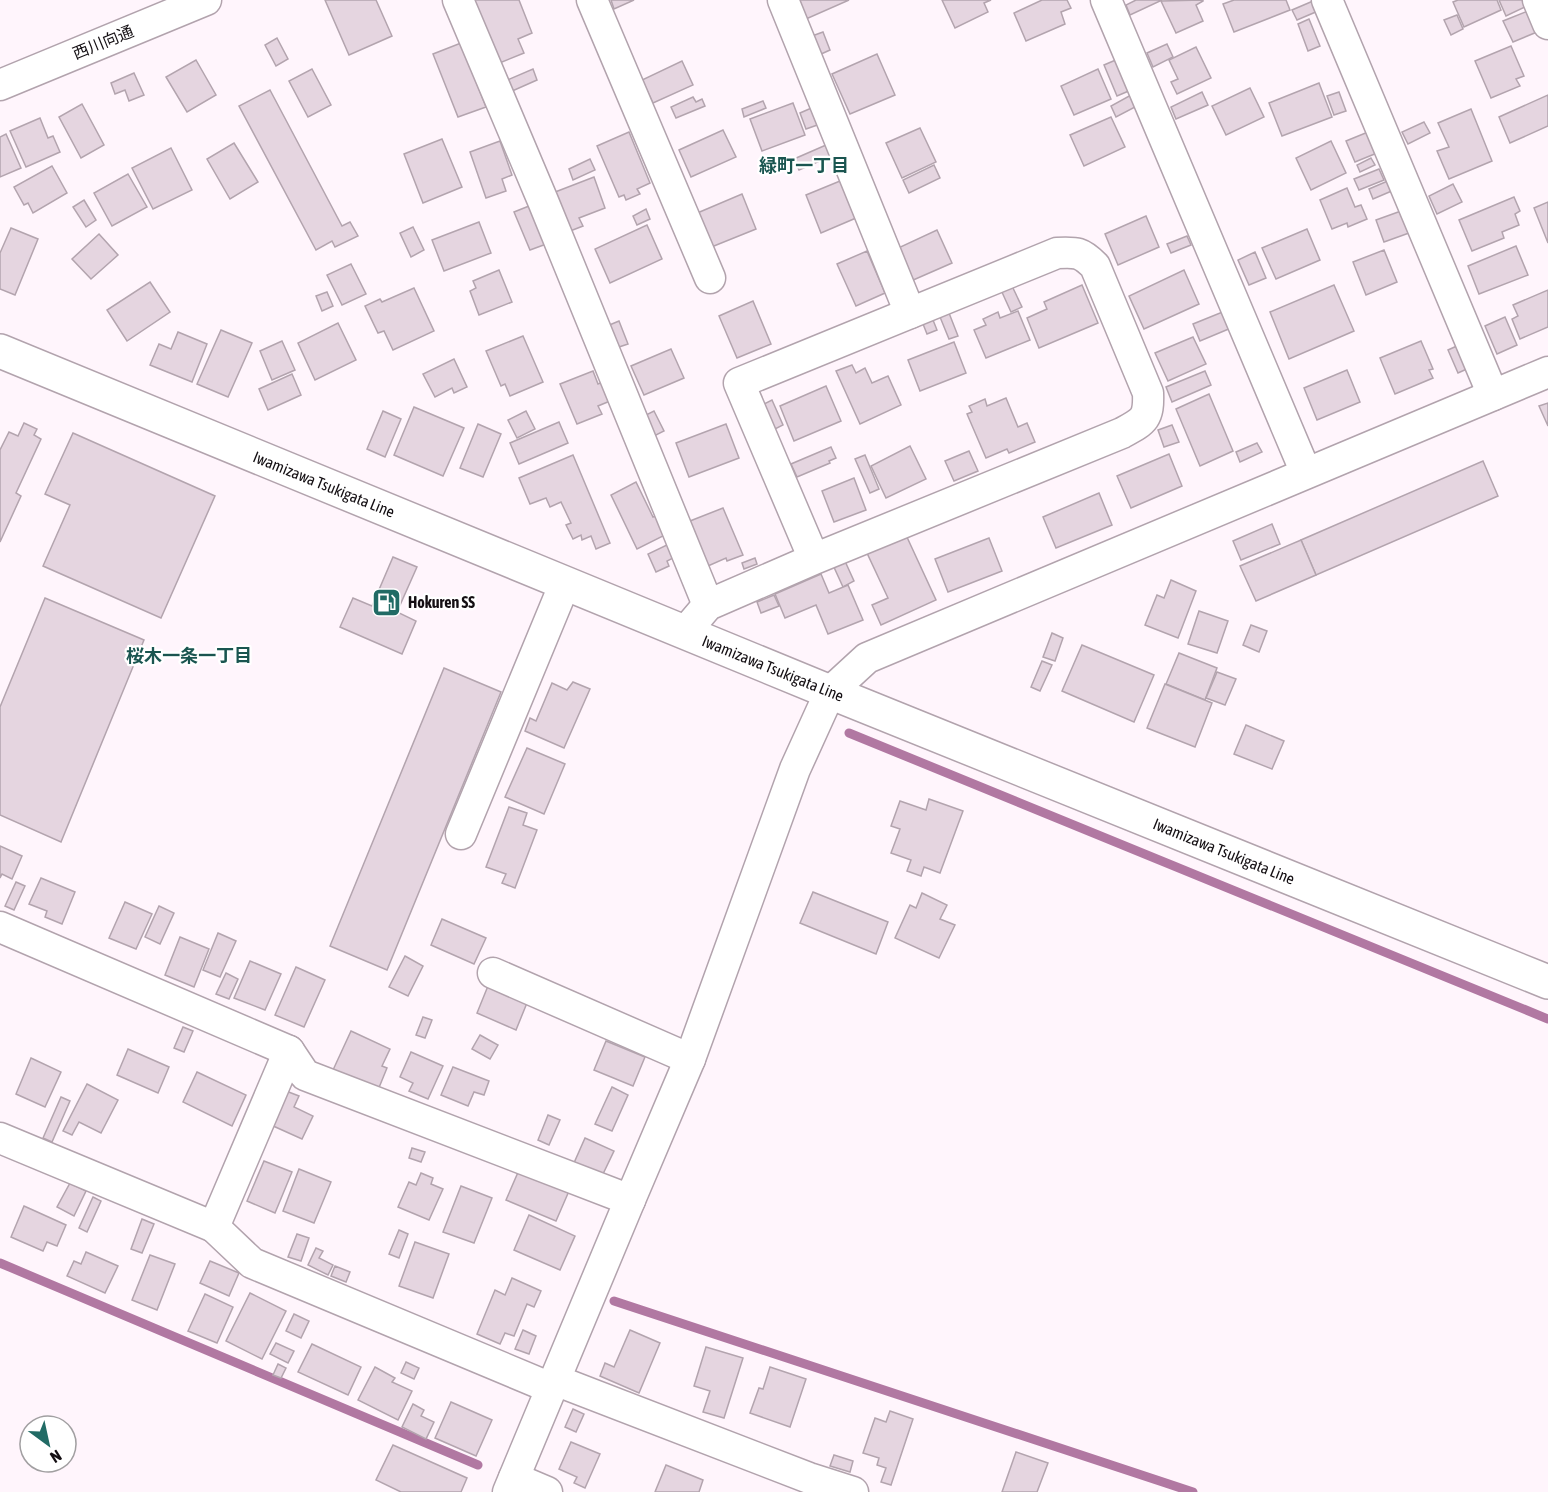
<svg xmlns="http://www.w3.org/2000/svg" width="1548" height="1492" font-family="'Asap Condensed','Noto Sans JP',sans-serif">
<rect width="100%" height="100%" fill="#fff5fc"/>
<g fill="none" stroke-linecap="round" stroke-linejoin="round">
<g stroke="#b178a2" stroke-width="9">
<path d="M849,733L1548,1019"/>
<path d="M0,1263L478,1465"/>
<path d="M614,1301L1193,1492"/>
</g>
</g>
<g fill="#e5d5e0" stroke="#b3a4ae" stroke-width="1.5">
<path d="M325,0H376L392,36L349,55Z"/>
<path d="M470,0H519L532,33L518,39L524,53L497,64Z"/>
<path d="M611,0H634L614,9Z"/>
<path d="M798,0H849L806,19Z"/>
<path d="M942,0H991L984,3L988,12L955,28Z"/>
<path d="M1042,0H1067L1071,8L1061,12L1065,24L1026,41L1014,13Z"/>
<path d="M1136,0H1162L1130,15L1126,5Z"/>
<path d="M1203,0V1L1196,5L1203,21L1176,33L1161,1Z"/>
<path d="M1234,0H1286L1290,10L1234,32L1223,4Z"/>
<path d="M1458,0H1497L1501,10L1464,27L1453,2Z"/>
<path d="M1499,0H1522L1525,7L1506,16Z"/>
<path d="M1313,1L1318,11L1297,20L1292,10Z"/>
<path d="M1528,11L1537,32L1513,42L1503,21Z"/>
<path d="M1457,15L1463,29L1451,35L1444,20Z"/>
<path d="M1309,19L1320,46L1308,51L1298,24Z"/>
<path d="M823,32L830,50L819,55L812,36Z"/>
<path d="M277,38L288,59L276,66L265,45Z"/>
<path d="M461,43L486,107L458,117L433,54Z"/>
<path d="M1167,44L1173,57L1153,67L1147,53Z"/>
<path d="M1511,46L1524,76L1516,79L1520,86L1491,98L1475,61Z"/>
<path d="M1196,47L1211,78L1177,94L1171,82L1178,79L1169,60Z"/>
<path d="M877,54L895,95L850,114L832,74Z"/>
<path d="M1118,59L1131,90L1117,96L1104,65Z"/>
<path d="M196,60L216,95L187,112L166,77Z"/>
<path d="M682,61L693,85L653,103L642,80Z"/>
<path d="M312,69L331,105L308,117L289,81Z"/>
<path d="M533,69L537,80L510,92L505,81Z"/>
<path d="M1098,69L1111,99L1074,115L1061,86Z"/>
<path d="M134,73L144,95L129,101L125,90L115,94L111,83Z"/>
<path d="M1319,83L1332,117L1282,136L1269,103Z"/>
<path d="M1250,88L1264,117L1226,135L1212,106Z"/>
<path d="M270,90L342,226L350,222L358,236L335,247L332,241L316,250L239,106Z"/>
<path d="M1202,92L1208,105L1176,119L1171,107Z"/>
<path d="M1339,92L1346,111L1334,115L1327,96Z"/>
<path d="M1131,95L1137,106L1116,117L1111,106Z"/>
<path d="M1548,95V126L1510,143L1499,117Z"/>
<path d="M693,97L696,102L702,99L705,106L676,118L671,107Z"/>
<path d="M763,101L766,108L744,117L742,109Z"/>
<path d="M793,103L805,135L762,151L750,119Z"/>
<path d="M82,104L104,145L81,158L59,117Z"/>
<path d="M816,106L823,123L806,129L800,113Z"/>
<path d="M1471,109L1492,161L1449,179L1437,151L1449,147L1438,123Z"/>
<path d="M1111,117L1125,147L1084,166L1070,135Z"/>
<path d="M40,118L48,138L53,136L60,152L26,167L10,131Z"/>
<path d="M1424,122L1430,133L1408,144L1402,132Z"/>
<path d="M920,128L936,162L902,178L886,143Z"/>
<path d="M723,130L736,157L691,177L679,150Z"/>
<path d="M629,132L650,183L637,189L640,194L626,200L624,195L619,197L597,146Z"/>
<path d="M1368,132L1377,153L1355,162L1346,141Z"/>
<path d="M6,134L21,168L0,177V137Z"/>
<path d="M442,139L462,187L423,203L404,154Z"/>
<path d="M500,141L512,175L502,179L506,191L486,198L470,152Z"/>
<path d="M1331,141L1346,173L1311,190L1296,158Z"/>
<path d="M234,143L258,182L230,199L207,159Z"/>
<path d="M826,145L831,156L799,170L794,159Z"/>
<path d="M171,148L192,190L153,209L132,168Z"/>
<path d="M1371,158L1375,165L1360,172L1357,165Z"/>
<path d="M590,159L595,170L573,180L569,169Z"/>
<path d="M934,165L940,178L909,193L903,180Z"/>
<path d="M52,166L67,193L33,213L28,203L24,205L14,187Z"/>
<path d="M1379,169L1384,180L1359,190L1354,179Z"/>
<path d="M128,174L147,207L112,226L94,193Z"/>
<path d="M594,177L605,208L579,218L583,226L565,233L550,194Z"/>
<path d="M1390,180L1394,190L1373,199L1369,189Z"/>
<path d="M840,181L856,218L821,233L806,195Z"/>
<path d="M1453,184L1462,202L1437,214L1429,196Z"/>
<path d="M1347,188L1355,207L1361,205L1367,219L1348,227L1347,223L1332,229L1320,200Z"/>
<path d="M742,194L756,229L709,248L695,214Z"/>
<path d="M1514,197L1520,211L1515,214L1519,225L1502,232L1504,238L1472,251L1459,220Z"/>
<path d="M84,200L96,220L86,227L73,207Z"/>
<path d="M1548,202V243L1534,208Z"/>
<path d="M534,204L549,243L530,250L514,212Z"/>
<path d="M646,209L650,219L637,225L633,216Z"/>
<path d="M1401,211L1409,233L1384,242L1376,220Z"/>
<path d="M1146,216L1159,247L1118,265L1105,234Z"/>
<path d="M479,222L491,253L444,271L432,240Z"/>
<path d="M647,225L662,259L610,283L595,249Z"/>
<path d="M413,227L424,250L411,257L400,233Z"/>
<path d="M11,228L38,239L15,295L0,289V253Z"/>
<path d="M1307,229L1320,260L1276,279L1262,248Z"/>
<path d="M937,230L952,263L911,281L896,249Z"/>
<path d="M99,234L118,255L91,279L72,259Z"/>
<path d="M1187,236L1191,245L1171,253L1167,244Z"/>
<path d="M1516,246L1528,275L1479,294L1468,266Z"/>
<path d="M1384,250L1397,282L1366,295L1353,262Z"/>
<path d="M867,251L885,293L856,306L837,264Z"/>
<path d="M1255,252L1266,278L1249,285L1238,260Z"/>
<path d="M351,264L366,294L342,305L327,275Z"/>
<path d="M499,270L512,302L479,315L470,291L476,288L473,281Z"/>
<path d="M1184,270L1199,304L1144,329L1129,296Z"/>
<path d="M150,282L170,312L127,341L107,310Z"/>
<path d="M1082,285L1098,323L1039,348L1027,318L1047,309L1044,302Z"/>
<path d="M1334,285L1354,331L1289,359L1270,312Z"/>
<path d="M1012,286L1022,307L1011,312L1001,290Z"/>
<path d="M414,288L434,331L393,350L384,331L378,333L365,306L380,299L382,302Z"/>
<path d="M1548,290V327L1520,339L1512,319L1518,316L1513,305Z"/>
<path d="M327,292L333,306L322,311L316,296Z"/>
<path d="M753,301L771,344L737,358L719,316Z"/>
<path d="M1018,311L1030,340L986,358L974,330L986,325L983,319L998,312L1000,318Z"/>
<path d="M1225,311L1231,328L1200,341L1193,324Z"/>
<path d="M949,313L958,336L949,339L940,317Z"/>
<path d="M1505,317L1517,345L1497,354L1485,326Z"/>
<path d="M933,320L937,330L927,334L923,324Z"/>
<path d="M619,321L628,344L616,348L607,326Z"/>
<path d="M338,323L356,360L315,380L298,343Z"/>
<path d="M221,330L252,343L228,397L197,384Z"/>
<path d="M178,332L207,344L192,382L150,365L159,344L171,349Z"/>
<path d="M523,336L543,382L510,396L505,384L501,386L486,351Z"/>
<path d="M1193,337L1206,364L1168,381L1155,353Z"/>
<path d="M282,341L295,370L272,380L260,351Z"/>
<path d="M1421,341L1433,369L1429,370L1433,378L1395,394L1380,358Z"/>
<path d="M954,342L966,373L920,391L908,360Z"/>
<path d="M1459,345L1469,368L1458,373L1448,350Z"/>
<path d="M671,349L684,378L644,395L631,366Z"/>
<path d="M454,359L467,387L454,393L452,388L435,397L423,374Z"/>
<path d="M852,365L856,373L865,368L872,383L888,376L901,405L860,424L836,371Z"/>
<path d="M1347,370L1360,402L1317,420L1304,388Z"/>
<path d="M593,371L598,384L603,382L610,401L598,406L602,414L577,424L560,384Z"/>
<path d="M1205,371L1211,385L1172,402L1166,387Z"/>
<path d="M292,374L301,395L268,410L259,389Z"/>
<path d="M826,386L841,421L794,441L780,406Z"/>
<path d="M1209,394L1233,451L1200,466L1176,409Z"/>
<path d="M1006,398L1018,427L1027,423L1035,442L1009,453L1007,449L986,458L967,414L972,412L969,406L985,399L987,406Z"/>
<path d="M772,400L783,425L773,430L762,405Z"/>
<path d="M1548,403V426L1539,406Z"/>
<path d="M414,407L464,428L443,476L394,455Z"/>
<path d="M383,411L401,419L385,457L367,449Z"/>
<path d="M526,411L535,429L517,438L508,420Z"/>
<path d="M654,411L664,431L654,436L644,416Z"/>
<path d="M559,422L568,443L519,464L510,443Z"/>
<path d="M24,423L37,429L34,435L41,439L16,493L21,496L0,542V450L9,432L18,436Z"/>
<path d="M478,424L501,434L483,477L460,468Z"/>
<path d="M726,424L739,458L689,477L676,443Z"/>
<path d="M1172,425L1179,442L1164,447L1158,430Z"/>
<path d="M73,433L215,496L161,618L43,566L70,505L45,494Z"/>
<path d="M1257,443L1262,452L1240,462L1236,452Z"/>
<path d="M910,446L926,479L886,498L871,466Z"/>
<path d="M831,447L836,458L829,461L830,463L797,477L791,464Z"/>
<path d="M969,451L978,471L954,481L945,461Z"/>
<path d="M1169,454L1182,486L1131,508L1117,476Z"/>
<path d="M573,455L610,543L596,549L591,536L582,540L581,535L573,539L566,525L571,523L561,502L550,507L546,498L530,504L519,478Z"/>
<path d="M865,455L879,489L870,493L855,459Z"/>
<path d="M1483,461L1498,496L1316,575L1301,540Z"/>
<path d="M854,478L866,510L834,522L822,491Z"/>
<path d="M636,482L653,517L656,516L665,535L637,549L611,495Z"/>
<path d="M1099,493L1112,525L1056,548L1043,517Z"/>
<path d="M723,508L743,555L727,561L726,558L708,566L690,521Z"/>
<path d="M1272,524L1280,544L1241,560L1233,541Z"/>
<path d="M906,535L936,600L881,625L872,605L888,598L867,553Z"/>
<path d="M989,538L1002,571L948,592L935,559Z"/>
<path d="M1301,540L1316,575L1256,601L1240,566Z"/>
<path d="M671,543L677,556L667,561L669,566L656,572L648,554Z"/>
<path d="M393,557L417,567L397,612L416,621L402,654L340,627L353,598L372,606Z"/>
<path d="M755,558L757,564L744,569L742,563Z"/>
<path d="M844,559L854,581L843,587L833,565Z"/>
<path d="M821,574L829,593L848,585L863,620L828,634L816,605L785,618L775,594Z"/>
<path d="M1171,580L1196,591L1178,638L1145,625L1157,595L1164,598Z"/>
<path d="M774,595L779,606L761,613L757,602Z"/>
<path d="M45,598L144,640L61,842L0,815V707Z"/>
<path d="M1199,611L1228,621L1217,653L1188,644Z"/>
<path d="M1251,625L1267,631L1259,652L1243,645Z"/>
<path d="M1052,633L1063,638L1055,661L1043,657Z"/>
<path d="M1082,645L1154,675L1134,722L1062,691Z"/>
<path d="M1179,653L1217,668L1205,700L1166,684Z"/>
<path d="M1042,661L1052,665L1040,691L1031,687Z"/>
<path d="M444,668L501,692L387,970L330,946Z"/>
<path d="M1217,672L1236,679L1225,705L1206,698Z"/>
<path d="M573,682L590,689L564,748L525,731L530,718L536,721L552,683L567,690Z"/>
<path d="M1165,684L1212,703L1195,747L1147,728Z"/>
<path d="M1246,725L1284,741L1272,769L1234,754Z"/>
<path d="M527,748L565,764L544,814L505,797Z"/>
<path d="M929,799L963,811L940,873L924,867L921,876L907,871L911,860L891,853L900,829L891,826L900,801L926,810Z"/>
<path d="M509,807L527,813L523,825L537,830L515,888L502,883L506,874L486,867Z"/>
<path d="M0,846L22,856L12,879L2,874L0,878Z"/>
<path d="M41,878L75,892L62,924L45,917L47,911L29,904Z"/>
<path d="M16,882L25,886L14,910L5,906Z"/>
<path d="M813,892L888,922L876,954L800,923Z"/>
<path d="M922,893L947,905L940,919L955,925L939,958L895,938L910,905L916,908Z"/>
<path d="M125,902L152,914L136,949L109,938Z"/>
<path d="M159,906L174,913L160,944L145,937Z"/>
<path d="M442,919L486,938L474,964L431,945Z"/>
<path d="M218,933L236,941L220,977L203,970Z"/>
<path d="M180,937L209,949L194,987L165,975Z"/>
<path d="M405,956L423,966L408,996L389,987Z"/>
<path d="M250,961L281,974L265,1010L234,998Z"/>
<path d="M296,967L325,980L304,1027L275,1015Z"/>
<path d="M226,973L238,979L229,999L216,994Z"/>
<path d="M490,981L529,998L516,1030L477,1013Z"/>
<path d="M423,1017L432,1020L425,1038L416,1035Z"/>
<path d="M183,1027L193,1031L184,1052L174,1048Z"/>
<path d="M351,1031L390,1049L382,1066L387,1068L378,1090L333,1070Z"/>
<path d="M480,1035L498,1045L490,1059L472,1049Z"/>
<path d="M606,1041L645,1057L633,1086L594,1070Z"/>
<path d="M128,1049L169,1067L158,1093L117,1075Z"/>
<path d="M411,1052L443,1066L428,1099L409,1091L413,1083L400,1077Z"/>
<path d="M31,1058L61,1072L45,1107L16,1094Z"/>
<path d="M453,1067L489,1081L484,1095L474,1092L468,1106L441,1095Z"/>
<path d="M197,1072L246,1095L232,1126L183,1102Z"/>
<path d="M87,1084L118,1100L101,1133L79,1122L72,1135L63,1131Z"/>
<path d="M612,1087L628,1095L612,1131L595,1124Z"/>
<path d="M286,1091L299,1096L294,1107L313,1116L302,1139L271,1125Z"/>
<path d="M61,1097L70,1101L52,1142L43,1138Z"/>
<path d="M548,1115L560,1120L549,1145L538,1140Z"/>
<path d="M585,1138L614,1151L602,1176L574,1163Z"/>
<path d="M412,1148L425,1152L421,1162L409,1158Z"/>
<path d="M264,1161L292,1172L275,1213L247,1201Z"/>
<path d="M299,1169L331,1182L314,1223L283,1211Z"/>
<path d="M519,1170L569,1191L556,1221L506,1200Z"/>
<path d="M421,1173L433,1178L431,1184L443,1189L429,1220L398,1207L409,1182L416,1185Z"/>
<path d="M70,1183L86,1191L74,1216L57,1207Z"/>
<path d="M461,1186L492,1198L474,1243L443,1232Z"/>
<path d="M93,1197L101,1201L87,1232L79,1228Z"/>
<path d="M24,1206L66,1225L57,1246L47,1242L43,1251L11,1237Z"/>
<path d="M529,1215L575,1236L560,1270L514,1250Z"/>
<path d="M142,1219L154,1224L142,1253L131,1249Z"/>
<path d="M399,1230L408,1234L399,1258L389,1254Z"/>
<path d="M297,1234L309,1238L301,1261L288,1257Z"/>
<path d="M415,1242L449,1254L433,1298L399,1286Z"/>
<path d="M316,1248L323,1251L319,1258L333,1265L328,1275L308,1265Z"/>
<path d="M86,1252L118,1266L105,1293L67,1276L74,1261L81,1264Z"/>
<path d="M150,1255L175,1264L157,1310L132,1300Z"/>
<path d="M210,1261L239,1273L229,1296L200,1283Z"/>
<path d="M335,1266L350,1272L346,1282L331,1276Z"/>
<path d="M512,1278L541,1291L534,1307L527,1304L514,1336L505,1333L500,1344L477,1334L495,1290L505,1295Z"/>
<path d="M250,1293L286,1311L262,1359L226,1341Z"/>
<path d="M205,1294L233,1307L217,1343L188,1331Z"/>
<path d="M294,1314L309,1321L301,1338L286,1331Z"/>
<path d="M523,1330L536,1336L529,1354L515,1349Z"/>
<path d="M630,1330L660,1343L639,1393L600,1376L605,1363L614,1367Z"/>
<path d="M276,1343L294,1351L288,1363L270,1354Z"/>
<path d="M312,1344L361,1367L348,1395L298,1372Z"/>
<path d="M706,1347L743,1358L724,1418L703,1412L710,1391L694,1386Z"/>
<path d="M406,1362L419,1368L414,1379L401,1373Z"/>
<path d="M278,1364L286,1368L281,1378L273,1375Z"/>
<path d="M375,1367L395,1378L392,1382L412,1391L398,1420L358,1400Z"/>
<path d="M770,1367L806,1379L790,1427L750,1413L759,1388L763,1389Z"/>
<path d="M451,1402L492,1420L476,1456L435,1438Z"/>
<path d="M413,1404L424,1410L421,1416L434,1422L426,1439L402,1427Z"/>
<path d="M573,1409L584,1414L576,1432L565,1427Z"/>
<path d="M890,1411L913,1419L891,1485L881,1482L886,1468L877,1465L879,1458L863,1453L875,1418L886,1422Z"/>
<path d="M571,1442L600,1454L585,1488L574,1483L577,1477L559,1469Z"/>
<path d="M393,1445L467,1478L461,1492H401L376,1480Z"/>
<path d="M1016,1452L1048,1463L1037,1492H1002Z"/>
<path d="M834,1455L853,1461L850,1472L830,1466Z"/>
<path d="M666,1465L703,1480L699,1492H655Z"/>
</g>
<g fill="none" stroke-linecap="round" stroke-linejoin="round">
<defs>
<g id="minor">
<path d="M458,0L543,201L708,605"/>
<path d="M592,0L710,278"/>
<path d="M783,0L910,313"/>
<path d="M1106,0L1306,473"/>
<path d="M1327,0L1493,395"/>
<path d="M1538,0L1548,24"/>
<path d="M0,85L206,0"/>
<path d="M685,632L708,605L814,559L1122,433C1144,421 1149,419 1148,393L1095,266C1081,252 1077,252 1057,253L739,383L814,559"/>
<path d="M461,834L565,583"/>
<path d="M0,927L289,1051L305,1075L630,1200"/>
<path d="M493,973L690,1059"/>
<path d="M289,1051L214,1227L252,1263L551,1388"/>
<path d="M0,1138L214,1227"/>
<path d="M555,1380L809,1478L853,1492"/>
<path d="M514,1478L547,1492"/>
<path d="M508,1492L630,1200L690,1059L795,769L830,692L867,658L1548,372"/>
</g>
<path id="major" d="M0,351L830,692L1548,982"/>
</defs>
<use href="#minor" stroke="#b2a3ad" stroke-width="33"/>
<use href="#major" stroke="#b2a3ad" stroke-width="36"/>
<use href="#minor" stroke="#fff" stroke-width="30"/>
<use href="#major" stroke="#fff" stroke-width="33"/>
</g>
<defs>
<symbol id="fuel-square" viewBox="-11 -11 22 22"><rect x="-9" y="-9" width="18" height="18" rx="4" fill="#216b65" stroke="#fff"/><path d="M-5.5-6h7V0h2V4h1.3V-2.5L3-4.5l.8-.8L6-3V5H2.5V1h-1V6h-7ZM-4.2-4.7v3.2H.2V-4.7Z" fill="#fff"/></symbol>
</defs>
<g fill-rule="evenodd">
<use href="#fuel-square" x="370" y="586" width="33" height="33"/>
</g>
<g text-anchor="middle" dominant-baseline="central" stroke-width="4.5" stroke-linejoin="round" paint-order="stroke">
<g font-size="16" fill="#140f13" stroke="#fff">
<text transform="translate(103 42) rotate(-22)">西川向通</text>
<text transform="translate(324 484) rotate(22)">Iwamizawa Tsukigata Line</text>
<text transform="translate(773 668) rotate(22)">Iwamizawa Tsukigata Line</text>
<text transform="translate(1224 851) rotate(22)">Iwamizawa Tsukigata Line</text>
</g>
<g font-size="16" font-weight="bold" fill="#140f13" stroke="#fff" text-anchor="start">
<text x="408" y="602">Hokuren SS</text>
</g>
<g font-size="18" font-weight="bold" fill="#1a5550" stroke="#fff">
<text x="804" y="165">緑町一丁目</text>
<text x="189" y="655">桜木一条一丁目</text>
</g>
</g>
<g transform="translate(48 1444) rotate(147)"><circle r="28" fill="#ffffff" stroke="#a19fa1" stroke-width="1.5"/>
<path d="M0-4.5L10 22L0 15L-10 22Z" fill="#216b65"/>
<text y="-9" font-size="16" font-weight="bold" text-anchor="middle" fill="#140f13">N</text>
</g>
</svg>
